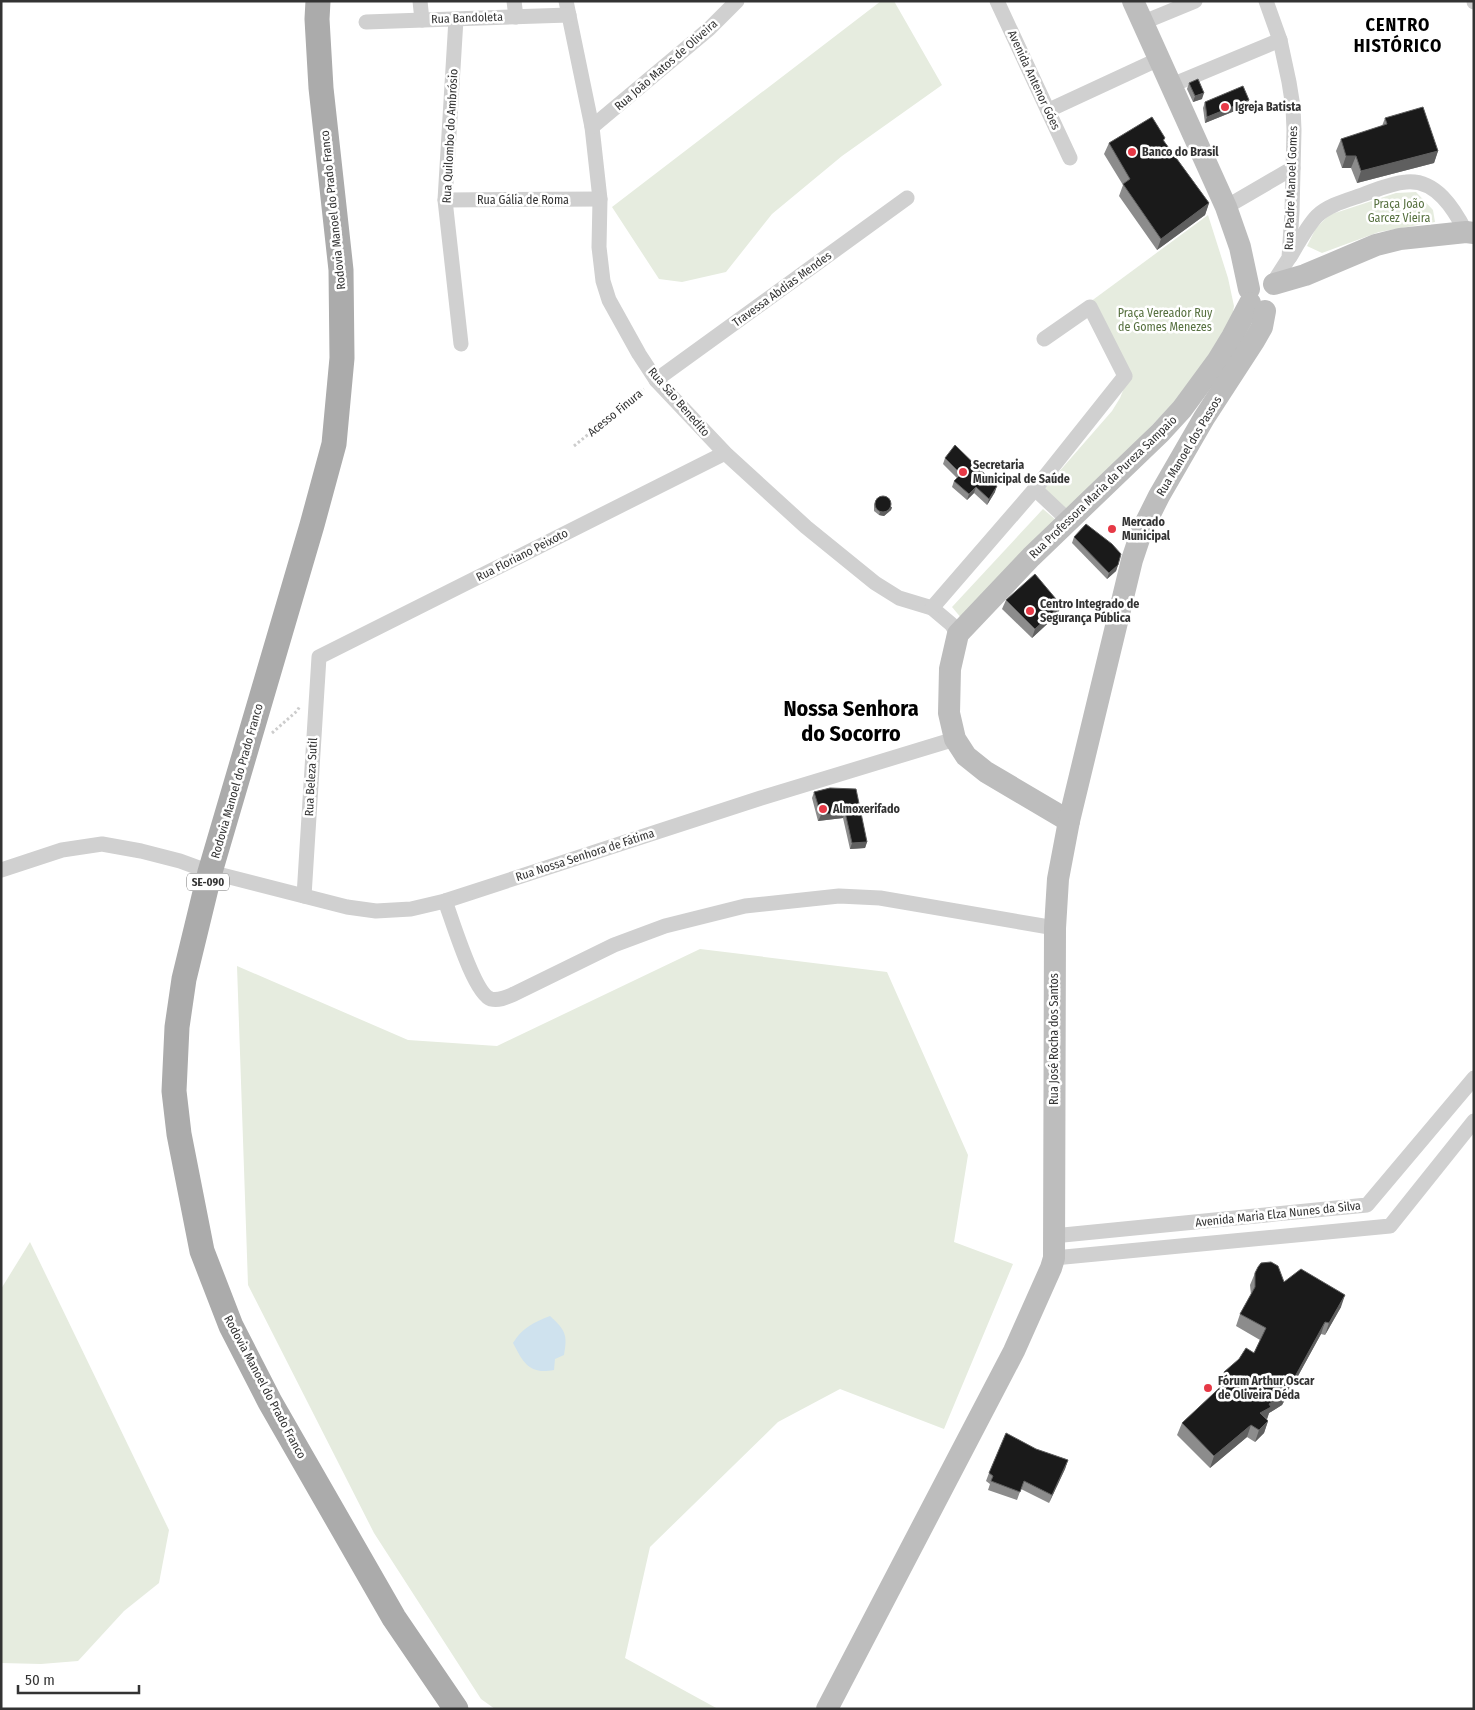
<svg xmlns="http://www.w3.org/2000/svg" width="1475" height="1710" font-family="'Fira Sans Condensed',sans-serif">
<rect width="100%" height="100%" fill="#fff"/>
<g fill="#e6ecdf">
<path d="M881,1H894L942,85L842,156L772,214L726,272L682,282L659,279L612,207Z"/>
<path d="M1416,192L1433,210L1435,222L1379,232L1322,253L1307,246L1316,228L1329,215L1396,193Z"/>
<path d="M1208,215L1228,278L1234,306L1231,324L1193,382L1070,512L1044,489L1112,411L1120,398L1129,376L1090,302Z"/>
<path d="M1043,509L1056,520L962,619L952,607Z"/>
<path d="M700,949L887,972L968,1155L954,1242L1013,1264L944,1429L840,1389L778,1422L650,1547L625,1658L718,1709H495L481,1699L374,1533L248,1285L237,966L408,1040L497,1046Z"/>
<path d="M30,1242L169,1530L159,1583L124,1611L78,1661L41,1664L1,1663V1289Z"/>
</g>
<path fill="#cfe2ee" d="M550,1316C565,1330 568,1334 564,1355L555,1359L554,1370C529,1375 523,1362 513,1343C522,1328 534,1322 550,1316Z"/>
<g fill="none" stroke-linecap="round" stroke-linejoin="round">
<g stroke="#cdcdcd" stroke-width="3" stroke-dasharray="2.5 2.5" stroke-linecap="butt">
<path d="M574,446L644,389"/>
<path d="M272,733L297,711L300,706"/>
</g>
<g stroke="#d0d0d0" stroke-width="15">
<path d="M420,1L422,20"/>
<path d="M514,1L516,17"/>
<path d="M566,1L592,127L600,199L599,247L603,281L609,300L639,354L656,380L725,453L806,527L875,583L899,598L932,608L951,624L958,634"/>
<path d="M997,1L1070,158"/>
<path d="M1266,1L1280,40L1289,82L1293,107L1294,130L1292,212L1289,258L1273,283"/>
<path d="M1474,1V2"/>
<path d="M456,19L445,200L461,344"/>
<path d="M366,22L569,15"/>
<path d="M1144,22L1195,1"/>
<path d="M1172,85L1280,40"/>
<path d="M1049,110L1159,59"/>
<path d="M592,127L709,29L737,1"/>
<path d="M445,200L600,199"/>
<path d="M1226,207L1293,168"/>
<path d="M1290,257C1297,245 1308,225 1317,216C1328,205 1348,200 1362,195C1376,190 1391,183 1406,182C1436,179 1454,209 1466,232"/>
<path d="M656,380L907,198"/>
<path d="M1035,489L1069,521"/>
<path d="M932,608L1035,489L1125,376L1090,307L1044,339"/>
<path d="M1,870L62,850L102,844L141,851L180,861L210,872L347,907L376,911L411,909L445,901L761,798L955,739"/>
<path d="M304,896L319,657L725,453"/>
<path d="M445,901C452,919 474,994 491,999C499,1001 507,997 514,994L614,945L665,926L745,906L839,896L880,898L1055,928"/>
<path d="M1053,1236L1367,1205L1474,1078"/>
<path d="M1054,1258L1390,1226L1474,1121"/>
</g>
<g stroke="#bdbdbd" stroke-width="22">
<path d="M1133,1L1226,207L1240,247L1249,289"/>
<path d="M1274,284L1305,275L1376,245L1400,239L1466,232L1474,233"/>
<path d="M1069,821L986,772L966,756L955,739L949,713L950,669L958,634L1031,557L1160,433L1182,409L1218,360L1232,337L1250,303"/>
<path d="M827,1709L1014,1351L1051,1268L1054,1258L1055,928L1058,879L1069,821L1132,560L1142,530L1159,496L1204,418L1254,341L1262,327L1265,311"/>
</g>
<path stroke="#ababab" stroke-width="25" d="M318,1L317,19L321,88L341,270L342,358L334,444L312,525L210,872L184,979L177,1027L174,1091L179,1134L202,1251L231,1326L270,1402L394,1618L456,1709"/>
</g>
<g fill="#8c8c8c">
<path d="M1189,83L1202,99L1193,102L1187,89Z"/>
<path d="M1249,100L1247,106L1205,123L1203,108L1205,102Z"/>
<path d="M1385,118L1438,151L1434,163L1357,183L1351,168H1342L1336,151L1341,139L1382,126Z"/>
<path d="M1165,138L1164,141L1209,203L1205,215L1157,250L1119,196L1123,185L1104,154L1109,143Z"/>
<path d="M945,458L995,492L987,505L974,493L967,500L952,487L954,481L957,478L943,464Z"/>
<path d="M875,502L892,507L891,510L884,516L879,515L874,511V505Z"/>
<path d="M1074,537L1118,565L1116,571L1107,579L1072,543Z"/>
<path d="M1006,600L1058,614L1032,638L1002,609Z"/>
<path d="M830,788L867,842L865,848L850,849L843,818L818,821L812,798L814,792Z"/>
<path d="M1255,1273L1284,1282L1341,1307L1325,1335L1321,1334L1282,1405L1269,1413L1267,1419L1268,1421L1264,1433L1255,1442L1247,1437L1210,1468L1177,1435L1182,1423L1221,1387L1219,1384L1224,1372L1254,1353L1260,1340L1236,1326L1240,1314L1251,1295L1250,1285Z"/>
<path d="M1036,1449L1068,1460L1065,1469L1049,1503L1021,1489L1017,1500L988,1490L990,1484L986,1481L989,1473Z"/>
</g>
<g fill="#5f5f5f">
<path d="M1204,93L1202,99L1193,102L1195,96Z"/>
<path d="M1249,100L1247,106L1205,123L1207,117Z"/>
<path d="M1438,151L1434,163L1357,183L1361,171Z"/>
<path d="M1346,156H1356L1351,168H1342Z"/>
<path d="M1209,203L1205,215L1157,250L1161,239Z"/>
<path d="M997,486L995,492L987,505L989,499Z"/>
<path d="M976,487L974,493L967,500L969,494Z"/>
<path d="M892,507L891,510L884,516L879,515L880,512Z"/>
<path d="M1118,565L1116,571L1107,579L1109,573Z"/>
<path d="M1061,605L1058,614L1032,638L1035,629Z"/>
<path d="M845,812L843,818L818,821L821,815Z"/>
<path d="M867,842L865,848L850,849L852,843Z"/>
<path d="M1345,1295L1341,1307L1325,1335L1329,1323Z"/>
<path d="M1325,1322L1321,1334L1282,1405L1269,1413L1267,1419L1260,1413L1269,1404Z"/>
<path d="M1268,1421L1264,1433L1255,1442L1259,1430Z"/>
<path d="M1251,1425L1247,1437L1210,1468L1214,1456Z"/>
<path d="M1068,1460L1065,1469L1049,1503L1052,1495Z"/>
</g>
<g fill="#1a1a1a" stroke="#5f5f5f">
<path d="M1198,79L1204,93L1195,96L1189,83Z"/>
<path d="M1243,86L1249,100L1207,117L1205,102Z"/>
<path d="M1423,107L1438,151L1361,171L1356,156H1346L1341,139L1387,124L1385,118Z"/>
<path d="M1152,117L1165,138L1163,140L1209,203L1161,239L1123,184L1130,179L1109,143Z"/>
<path d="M955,445L997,486L989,499L976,487L969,494L954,481L961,474L945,458Z"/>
<circle cx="883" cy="504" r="8"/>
<path d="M1086,524L1112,544L1121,554L1118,565L1109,573L1074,537Z"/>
<path d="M1035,574L1061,605L1035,629L1006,600Z"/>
<path d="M830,788L856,789L867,842L852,843L845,812L821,815L814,792Z"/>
<path d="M1271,1262L1278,1266L1284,1282L1301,1269L1345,1295L1329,1323L1325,1322L1286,1393L1269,1404L1271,1407L1260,1413L1268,1421L1259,1430L1251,1425L1214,1456L1182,1423L1229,1379L1224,1372L1239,1359L1246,1348L1254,1353L1266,1328L1240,1314L1255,1287V1273L1258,1267L1261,1263Z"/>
<path d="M1006,1433L1036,1449L1068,1460L1052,1495L1024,1481L1020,1492L991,1481L993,1476L989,1473Z"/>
</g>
<g fill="#e63946" stroke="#fff" stroke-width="2">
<circle cx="1225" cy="107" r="5"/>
<circle cx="1132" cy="152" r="5"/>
<circle cx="963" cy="472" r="5"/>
<circle cx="1112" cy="529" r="5"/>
<circle cx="1030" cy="611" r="5"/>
<circle cx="823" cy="809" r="5"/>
<circle cx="1208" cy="1388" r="5"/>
</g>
<g text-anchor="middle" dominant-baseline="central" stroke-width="5" stroke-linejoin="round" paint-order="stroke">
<rect fill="#fff" stroke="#707070" stroke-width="1" x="187" y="873.5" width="42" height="17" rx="4"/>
<g font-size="11" font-weight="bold" fill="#333">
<text x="208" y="882">SE-090</text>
</g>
<g font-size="12" fill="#333" stroke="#fff">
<text transform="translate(467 18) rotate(-2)">Rua Bandoleta</text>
<text transform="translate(666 65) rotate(-41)">Rua João Matos de Oliveira</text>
<text transform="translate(1034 80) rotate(65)">Avenida Antenor Góes</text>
<text transform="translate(450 136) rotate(-87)">Rua Quilombo do Ambrósio</text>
<text transform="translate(1291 188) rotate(-88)">Rua Padre Manoel Gomes</text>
<text x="523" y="200">Rua Gália de Roma</text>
<text transform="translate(333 210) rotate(-96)">Rodovia Manoel do Prado Franco</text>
<text transform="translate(782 289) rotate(-36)">Travessa Abdias Mendes</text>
<text transform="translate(679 402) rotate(49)">Rua São Benedito</text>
<text transform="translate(615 413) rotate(-39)">Acesso Finura</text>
<text transform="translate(1189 446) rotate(-59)">Rua Manoel dos Passos</text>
<text transform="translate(1103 487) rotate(-44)">Rua Professora Maria da Pureza Sampaio</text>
<text transform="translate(522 555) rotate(-27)">Rua Floriano Peixoto</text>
<text transform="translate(311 777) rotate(-87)">Rua Beleza Sutil</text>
<text transform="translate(237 781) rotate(-74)">Rodovia Manoel do Prado Franco</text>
<text transform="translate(585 855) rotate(-18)">Rua Nossa Senhora de Fátima</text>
<text transform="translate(1054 1039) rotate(-90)">Rua José Rocha dos Santos</text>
<text transform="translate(1278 1214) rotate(-6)">Avenida Maria Elza Nunes da Silva</text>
<text transform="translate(265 1387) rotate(62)">Rodovia Manoel do Prado Franco</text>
</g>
<g font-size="12" font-weight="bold" fill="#333" stroke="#fff" text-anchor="start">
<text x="1235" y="107">Igreja Batista</text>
<text x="1142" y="152">Banco do Brasil</text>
<text x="973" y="465">Secretaria<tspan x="973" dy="14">Municipal de Saúde</tspan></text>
<text x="1122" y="522">Mercado<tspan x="1122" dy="14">Municipal</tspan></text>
<text x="1040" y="604">Centro Integrado de<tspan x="1040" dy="14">Segurança Pública</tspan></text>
<text x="833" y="809">Almoxerifado</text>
<text x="1218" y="1381">Fórum Arthur Oscar<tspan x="1218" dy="14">de Oliveira Déda</tspan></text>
</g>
<g font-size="12" fill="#56703f" stroke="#fff">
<text x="1399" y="204">Praça João<tspan x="1399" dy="14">Garcez Vieira</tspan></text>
<text x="1165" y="313">Praça Vereador Ruy<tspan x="1165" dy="14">de Gomes Menezes</tspan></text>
</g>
<g font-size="18" font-weight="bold" letter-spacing="1" fill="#000" stroke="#fff">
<text x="1398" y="25">CENTRO<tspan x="1398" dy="21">HISTÓRICO</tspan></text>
</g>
<g font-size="22" font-weight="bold" fill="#000" stroke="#fff">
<text x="851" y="708">Nossa Senhora<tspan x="851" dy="25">do Socorro</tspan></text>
</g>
</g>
<rect width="1475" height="1710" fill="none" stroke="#333333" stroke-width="5"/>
<path d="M18 1685v8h121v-8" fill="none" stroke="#333333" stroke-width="2.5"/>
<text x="25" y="1685" font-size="15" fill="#333333" stroke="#ffffff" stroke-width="4" paint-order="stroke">50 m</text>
</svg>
